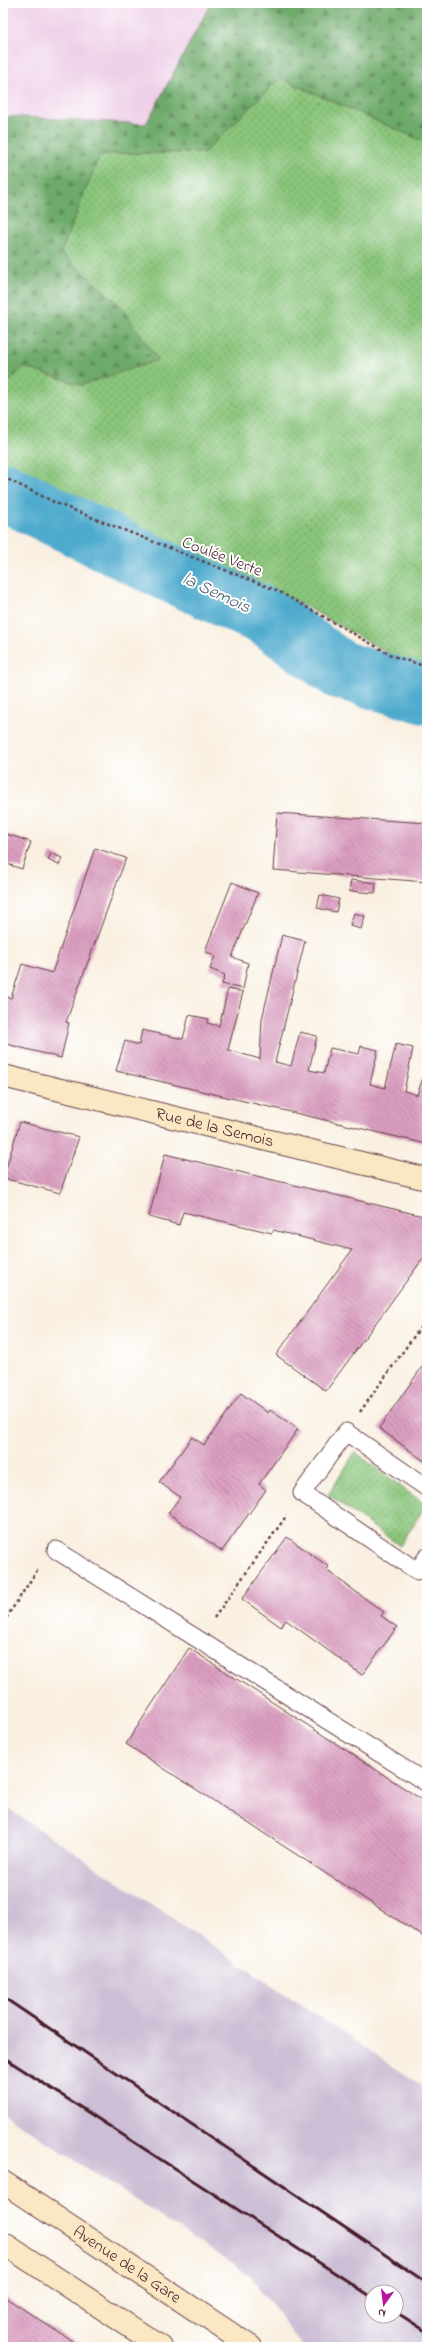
<svg xmlns="http://www.w3.org/2000/svg" width="430" height="2350" font-family="'Indie Flower',sans-serif">
<defs>
<pattern id="grass-dots" width="8" height="8" patternUnits="userSpaceOnUse"><rect width="8" height="8" fill="#89c57a"/><path d="M2 2h.1M6 6h.1" fill="none" stroke="#729f64" stroke-width="1.8" stroke-linecap="round"/></pattern>
<pattern id="forest-firs" width="22" height="20" patternUnits="userSpaceOnUse"><rect width="22" height="20" fill="#6eaa6a"/><path d="M5 1l3.5 6h-7zM16 11l3.5 6h-7z" fill="#5c8a57"/></pattern>
<pattern id="building-back-hatch" width="6" height="6" patternUnits="userSpaceOnUse"><rect width="6" height="6" fill="#dc9fc1"/><path d="M-1 5l2 2M0 0l6 6M5-1l2 2" fill="none" stroke="#b4819d"/></pattern>
</defs>
<rect width="100%" height="100%" fill="#fff"/>
<filter id="ink" filterUnits="userSpaceOnUse"><feTurbulence type="fractalNoise" baseFrequency=".025" numOctaves="2"/><feDisplacementMap in="SourceGraphic" scale="8" xChannelSelector="R" yChannelSelector="G"/><feConvolveMatrix kernelMatrix="1 2 1 2 8 2 1 2 1" color-interpolation-filters="sRGB"/></filter>
<filter id="wash" filterUnits="userSpaceOnUse"><feTurbulence type="fractalNoise" baseFrequency=".012" numOctaves="4" result="noise"/><feDisplacementMap in="SourceGraphic" scale="16" xChannelSelector="R" yChannelSelector="G"/><feGaussianBlur stdDeviation="0.9" result="paint"/><feColorMatrix in="noise" values="0 0 0 0 0 0 0 0 0 0 0 0 0 0 0 0 0 1.4 0 .05"/><feComposite in="paint" operator="in"/></filter>
<g filter="url(#wash)">
<rect width="100%" height="100%" fill="#f9f0e1"/>
<path fill="#eed0e8" d="M3,3H211L146,124L3,116Z"/>
<path fill="#ccbed4" fill-rule="evenodd" d="M3,1805L427,2089V2347H302L251,2276L3,2113ZM372,2292H396V2316H372Z"/>
<g fill="url(#grass-dots)" stroke="#6a7252">
<path d="M280,78L427,143V667L393,656L278,591L58,504L3,477V388L24,367L81,385L122,308L61,252L100,154L205,152Z"/>
<path d="M355,1452L426,1505L400,1546L328,1495Z"/>
</g>
<path fill="url(#forest-firs)" stroke="#5c644a" d="M211,3H241L245,7L258,3H427V143L280,78L205,152L100,154L61,252L122,308L158,360L81,385L24,367L3,388V116L146,124Z"/>
<g fill="none" stroke-linecap="round" stroke-linejoin="round">
<path stroke="#50abce" stroke-width="59" d="M3,491L147,562L268,618L340,670L427,695"/>
</g>
<g id="blocks">
<g fill="url(#building-back-hatch)">
<path d="M277,813L427,823V882L273,870Z"/>
<path d="M3,833L31,842L22,869L7,864L8,861L5,859L3,863Z"/>
<path d="M95,848L126,858L66,1022L69,1023L61,1058L3,1043V996L11,998L22,964L52,973Z"/>
<path d="M51,853L62,858L59,865L48,860Z"/>
<path d="M351,880L376,883L375,893L349,891Z"/>
<path d="M232,882L258,893L232,957L248,963L243,989L222,984L225,975L210,969L215,956L205,951Z"/>
<path d="M426,889H427V900L425,899Z"/>
<path d="M320,895L339,899L336,912L317,908Z"/>
<path d="M354,913L365,916L361,929L350,926Z"/>
<path d="M282,935L305,941L275,1062L291,1066L300,1032L317,1036L309,1070L324,1073L330,1048L359,1054L361,1046L378,1050L370,1084L385,1088L396,1044L413,1048L404,1091L417,1095L427,1066V1144L116,1071L125,1041L139,1045L142,1030L183,1039L189,1015L209,1019L207,1023L219,1026L228,989L243,992L228,1050L260,1059L262,1019Z"/>
<path d="M20,1122L79,1137L60,1193L3,1178Z"/>
<path d="M165,1154L427,1217V1253L326,1391L276,1355L352,1250L273,1230L272,1233L183,1212L179,1225L149,1217Z"/>
<path d="M427,1360V1463L379,1428Z"/>
<path d="M241,1393L268,1413L270,1410L298,1429L259,1484L266,1490L222,1551L168,1513L180,1497L159,1482L192,1437L204,1445Z"/>
<path d="M287,1537L329,1567L326,1570L384,1612L381,1616L397,1627L362,1675L286,1620L281,1627L242,1599Z"/>
<path d="M189,1648L427,1803V1939L126,1744Z"/>
<path d="M3,2296L81,2347H3Z"/>
</g>
</g>
</g>
<g filter="url(#ink)">
<use href="#blocks" fill-opacity="0" stroke="#643e46" stroke-width="1"/>
<g fill="none" stroke-linecap="round" stroke-linejoin="round">
<defs>
<g id="lane">
<path d="M427,1488L346,1432L302,1493L417,1571L427,1557"/>
<path d="M56,1550L427,1783"/>
</g>
<g id="secondary">
<path id="s1" d="M3,1076L427,1179"/>
<path id="s2" d="M3,2182L251,2347"/>
<path d="M3,2243L161,2347"/>
</g>
</defs>
<use href="#lane" stroke="#643e46" stroke-width="19"/>
<use href="#secondary" stroke="#643e46" stroke-width="24"/>
<g stroke="#643e46" stroke-width="2.5" stroke-dasharray="3 3" stroke-linecap="butt">
<path d="M3,477L58,504L278,591L393,656L427,667"/>
<path d="M360,1412L427,1318"/>
<path d="M214,1618L287,1515"/>
<path d="M3,1623L38,1569"/>
</g>
<use href="#lane" stroke="#fff" stroke-width="17"/>
<use href="#secondary" stroke="#fae7c3" stroke-width="22"/>
<g stroke="#4a1f2b" stroke-width="3">
<path d="M3,1997L427,2283"/>
<path d="M3,2057L372,2297"/>
<path d="M396,2312L427,2332"/>
</g>
</g>
</g>
<g text-anchor="middle" dominant-baseline="central" stroke-width="4" stroke-linejoin="round" paint-order="stroke">
<g font-size="17" fill="#4a1f2b" stroke="#fff">
<text transform="translate(222 557) rotate(21)">Coulée Verte</text>
<text stroke="none"><textPath href="#s1" startOffset="218">Rue de la Semois</textPath></text>
<text stroke="none"><textPath href="#s2" startOffset="149">Avenue de la Gare</textPath></text>
</g>
<g font-size="18" font-style="italic" fill="#4d5e74" stroke="#fff">
<text transform="translate(216 594) rotate(25)">la Semois</text>
</g>
</g>
<rect width="430" height="2350" fill="none" stroke="#fff" stroke-width="16"/>
<g transform="translate(384 2304) rotate(194)"><circle r="19" fill="#ffffff" stroke="#b7a5aa"/>
<path d="M0-3L7 15L0 10L-7 15Z" fill="#b5179e"/>
<text y="-6" font-size="11" font-weight="bold" text-anchor="middle" fill="#4a1f2b">N</text>
</g>
</svg>
